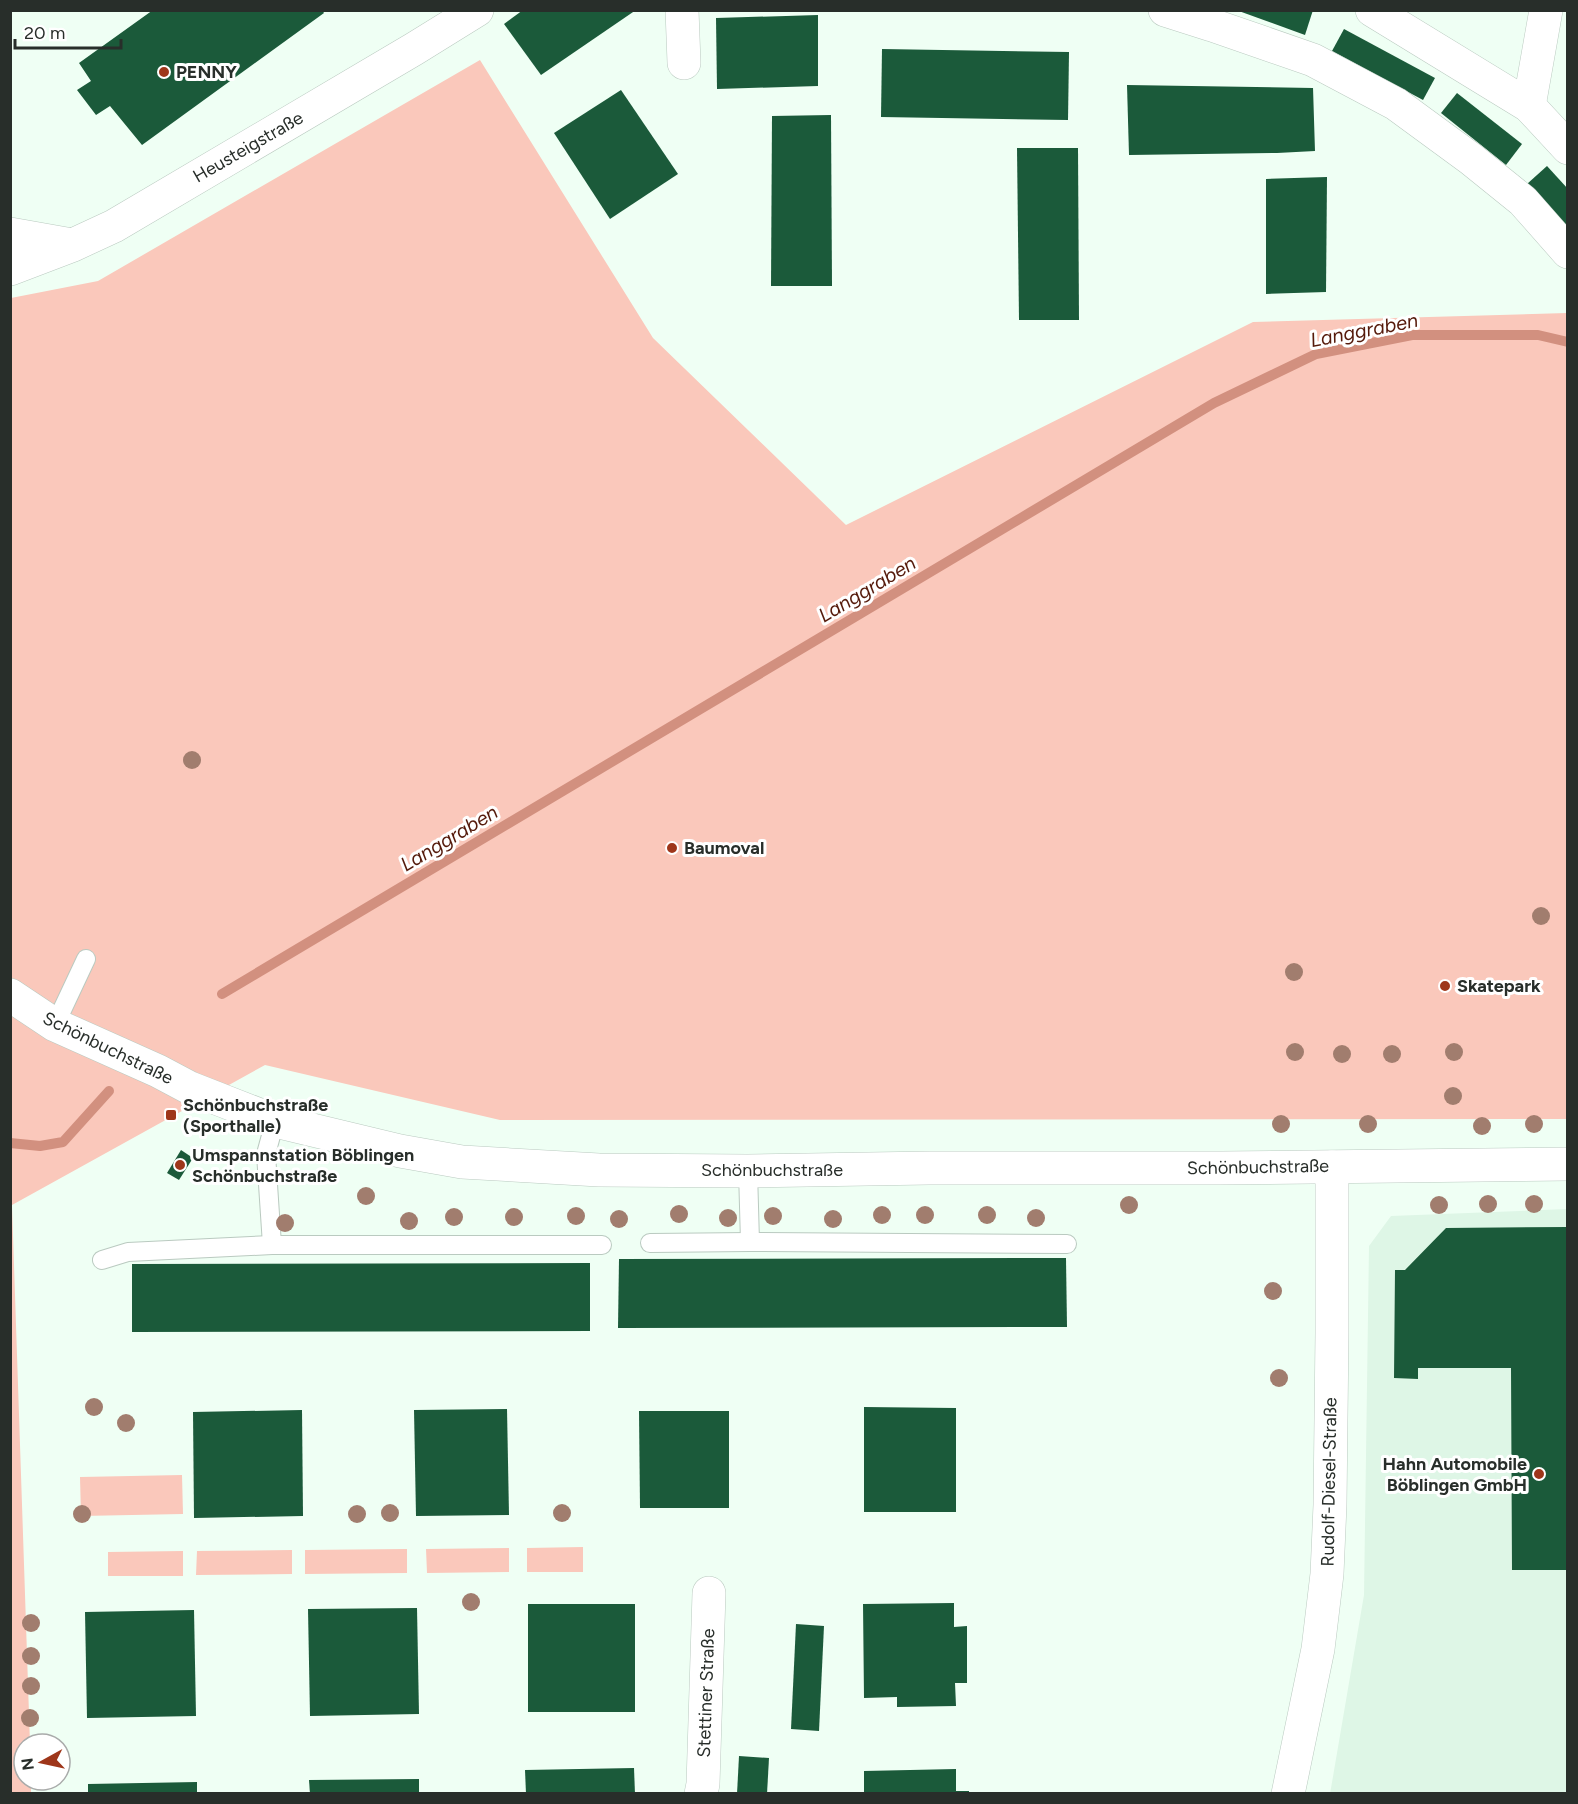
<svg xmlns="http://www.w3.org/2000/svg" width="1578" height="1804" font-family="Figtree,sans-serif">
<rect width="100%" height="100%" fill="#effff4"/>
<path fill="#def6e6" d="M1567,1209V1793L1330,1794L1364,1595L1369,1246L1391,1216Z"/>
<g fill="#fac8bb">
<path d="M480,60L653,338L846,525L1253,322L1567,313V1119L500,1120L265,1065L12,1205L30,1744H24V1780H31V1793L11,1794V298L98,281Z"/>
<path d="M182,1475L183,1514L81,1516L80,1477Z"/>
<path d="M583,1547V1572H527V1548Z"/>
<path d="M509,1548V1572L427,1573L426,1549Z"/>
<path d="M407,1549V1573L305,1574V1550Z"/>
<path d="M292,1550V1574L196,1575L197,1551Z"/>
<path d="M183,1551V1576H108V1552Z"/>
</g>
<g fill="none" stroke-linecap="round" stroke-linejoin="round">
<g stroke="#d2907f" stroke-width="10">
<path d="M222,994L1214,403L1316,354L1412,335H1538L1568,342"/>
<path d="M10,1143L40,1146L63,1142L109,1091"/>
</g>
</g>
<g fill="#1b5a3a">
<path d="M153,10H322L324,13L142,145L110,106L96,115L77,90L91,81L79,63Z"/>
<path d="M523,10H636L541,75L504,24Z"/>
<path d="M1236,10H1313L1305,35Z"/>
<path d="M818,15V86L717,89L716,18Z"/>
<path d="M1344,29L1435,78L1423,100L1332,51Z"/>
<path d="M882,49L1069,52L1068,120L881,117Z"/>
<path d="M1127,85L1313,88L1315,151L1277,153L1129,155Z"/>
<path d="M621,90L678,174L610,219L554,133Z"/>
<path d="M1457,93L1522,144L1506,165L1441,113Z"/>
<path d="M831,115L832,286H771L772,116Z"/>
<path d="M1017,148H1078L1079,320H1019Z"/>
<path d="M1547,166L1568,189V229L1527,184Z"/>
<path d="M1327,177L1326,292L1266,294V179Z"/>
<path d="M181,1150L193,1158L179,1180L167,1173Z"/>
<path d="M1568,1227V1570H1512L1511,1368H1418V1379L1394,1378L1395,1270H1405L1446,1228Z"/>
<path d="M1066,1258L1067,1327L618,1328L619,1259Z"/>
<path d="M590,1263V1331L132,1332V1264Z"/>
<path d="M864,1407L956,1408V1512H864Z"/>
<path d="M507,1409L509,1515L416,1516L414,1410Z"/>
<path d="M302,1410L303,1516L194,1518L193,1412Z"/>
<path d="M639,1411H729V1508H640Z"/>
<path d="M954,1603V1627L967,1626V1683H955L956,1706L897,1707V1697L864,1698L863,1604Z"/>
<rect x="528" y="1604" width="107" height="108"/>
<path d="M417,1608L419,1714L310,1716L308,1609Z"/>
<path d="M194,1610L196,1716L87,1718L85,1612Z"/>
<path d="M796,1624L824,1626L819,1731L791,1729Z"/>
<path d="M739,1756L769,1758L767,1794H737Z"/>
<path d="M634,1768L635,1794H526L525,1770Z"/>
<path d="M956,1769V1791H969V1794H864V1771Z"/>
<path d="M419,1779V1794H310L309,1780Z"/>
<path d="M197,1782V1794H88V1784Z"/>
</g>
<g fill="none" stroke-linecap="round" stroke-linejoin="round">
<defs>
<g id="lane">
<path d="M55,1025L86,959"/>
<path d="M748,1171L750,1242"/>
<path d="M650,1243L750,1242L1067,1244"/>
<path d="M272,1245L266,1154L275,1121"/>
<path d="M102,1260L128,1252L272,1245H602"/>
</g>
<g id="street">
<path d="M682,10L684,63"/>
<path d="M1165,10L1212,25L1313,60L1396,104L1471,159L1523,201L1568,252"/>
<path d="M1529,106L1546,10"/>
<path d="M701,1794L703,1784L709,1593"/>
</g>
<g id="secondary">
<path d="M1372,10L1529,106L1568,148"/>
<path d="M10,234L72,245"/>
<path d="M10,269L73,245L114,226L414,49L477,10"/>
<path d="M10,995L55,1025L158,1071L190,1088L275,1121L400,1151L462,1162L599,1170L748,1171L929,1168H1221L1568,1164"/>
<path d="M1288,1794L1318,1649L1327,1574L1330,1505L1332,1333V1167"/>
</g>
</defs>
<use href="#lane" stroke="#bacac0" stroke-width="20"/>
<use href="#street" stroke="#bacac0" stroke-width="34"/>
<use href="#secondary" stroke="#bacac0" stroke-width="34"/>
<use href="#lane" stroke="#fff" stroke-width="18"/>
<use href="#street" stroke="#fff" stroke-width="33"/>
<use href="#secondary" stroke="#fff" stroke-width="33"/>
</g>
<g fill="#a17d6e">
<circle cx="192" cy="760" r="9"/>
<circle cx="1541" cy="916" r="9"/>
<circle cx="1294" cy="972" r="9"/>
<circle cx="1295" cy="1052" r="9"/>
<circle cx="1454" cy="1052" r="9"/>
<circle cx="1342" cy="1054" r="9"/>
<circle cx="1392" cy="1054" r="9"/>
<circle cx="1453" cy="1096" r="9"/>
<circle cx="1281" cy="1124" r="9"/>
<circle cx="1368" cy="1124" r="9"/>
<circle cx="1534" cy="1124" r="9"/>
<circle cx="1482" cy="1126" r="9"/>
<circle cx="366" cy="1196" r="9"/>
<circle cx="1488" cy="1204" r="9"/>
<circle cx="1534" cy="1204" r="9"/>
<circle cx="1129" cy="1205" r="9"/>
<circle cx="1439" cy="1205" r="9"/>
<circle cx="679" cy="1214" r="9"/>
<circle cx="882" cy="1215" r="9"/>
<circle cx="925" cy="1215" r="9"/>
<circle cx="987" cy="1215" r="9"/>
<circle cx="576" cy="1216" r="9"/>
<circle cx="773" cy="1216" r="9"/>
<circle cx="454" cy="1217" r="9"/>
<circle cx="514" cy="1217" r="9"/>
<circle cx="728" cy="1218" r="9"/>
<circle cx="1036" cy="1218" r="9"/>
<circle cx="619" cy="1219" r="9"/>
<circle cx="833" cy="1219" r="9"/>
<circle cx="409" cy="1221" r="9"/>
<circle cx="285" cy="1223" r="9"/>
<circle cx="1273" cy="1291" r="9"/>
<circle cx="1279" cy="1378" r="9"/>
<circle cx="94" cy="1407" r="9"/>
<circle cx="126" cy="1423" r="9"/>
<circle cx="390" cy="1513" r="9"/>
<circle cx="562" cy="1513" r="9"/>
<circle cx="82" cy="1514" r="9"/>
<circle cx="357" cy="1514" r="9"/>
<circle cx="471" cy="1602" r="9"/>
<circle cx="31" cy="1623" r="9"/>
<circle cx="31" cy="1656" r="9"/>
<circle cx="31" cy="1686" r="9"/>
<circle cx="30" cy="1718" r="9"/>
</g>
<g fill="#9e361a" stroke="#fff" stroke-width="2">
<circle cx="164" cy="72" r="6"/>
<circle cx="672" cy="848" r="6"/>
<circle cx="1445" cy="986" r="6"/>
<rect x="165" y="1109" width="12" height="12" rx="3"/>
<circle cx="180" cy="1165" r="6"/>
<circle cx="1539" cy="1474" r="6"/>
</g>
<g text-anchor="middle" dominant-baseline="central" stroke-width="6" stroke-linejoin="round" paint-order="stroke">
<g font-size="18" font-weight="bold" fill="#282e2a" stroke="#fff" text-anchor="start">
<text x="176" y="72">PENNY</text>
<text x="684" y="848">Baumoval</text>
<text x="1457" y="986">Skatepark</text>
<text x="183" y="1105">Schönbuchstraße<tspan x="183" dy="21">(Sporthalle)</tspan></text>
<text x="192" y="1155">Umspannstation Böblingen<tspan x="192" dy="21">Schönbuchstraße</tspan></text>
<text x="1527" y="1464" text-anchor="end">Hahn Automobile<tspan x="1527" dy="21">Böblingen GmbH</tspan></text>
</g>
<g font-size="18" fill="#282e2a" stroke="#fff">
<text transform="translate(248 147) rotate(-30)">Heusteigstraße</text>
<text transform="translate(108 1048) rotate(26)">Schönbuchstraße</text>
<text transform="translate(1258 1167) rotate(-1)">Schönbuchstraße</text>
<text x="772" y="1170">Schönbuchstraße</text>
<text transform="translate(1329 1482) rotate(-89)">Rudolf-Diesel-Straße</text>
<text transform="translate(706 1693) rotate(-88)">Stettiner Straße</text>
</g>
<g font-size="20" font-style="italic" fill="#551a0b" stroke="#fff">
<text transform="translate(1364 330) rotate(-11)">Langgraben</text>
<text transform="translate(867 589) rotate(-31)">Langgraben</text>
<text transform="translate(449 838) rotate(-31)">Langgraben</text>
</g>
</g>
<rect width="1578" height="1804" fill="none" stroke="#282e2a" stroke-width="24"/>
<g transform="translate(42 1762) rotate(262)"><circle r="28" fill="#ffffff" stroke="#a9abaa" stroke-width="1.5"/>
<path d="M0-4.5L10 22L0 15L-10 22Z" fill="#9e361a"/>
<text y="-9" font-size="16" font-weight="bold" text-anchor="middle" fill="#282e2a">N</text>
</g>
<path d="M15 39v9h106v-9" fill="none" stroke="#282e2a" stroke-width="3"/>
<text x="24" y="39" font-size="18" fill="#282e2a" stroke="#ffffff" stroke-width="4.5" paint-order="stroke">20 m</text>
</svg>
